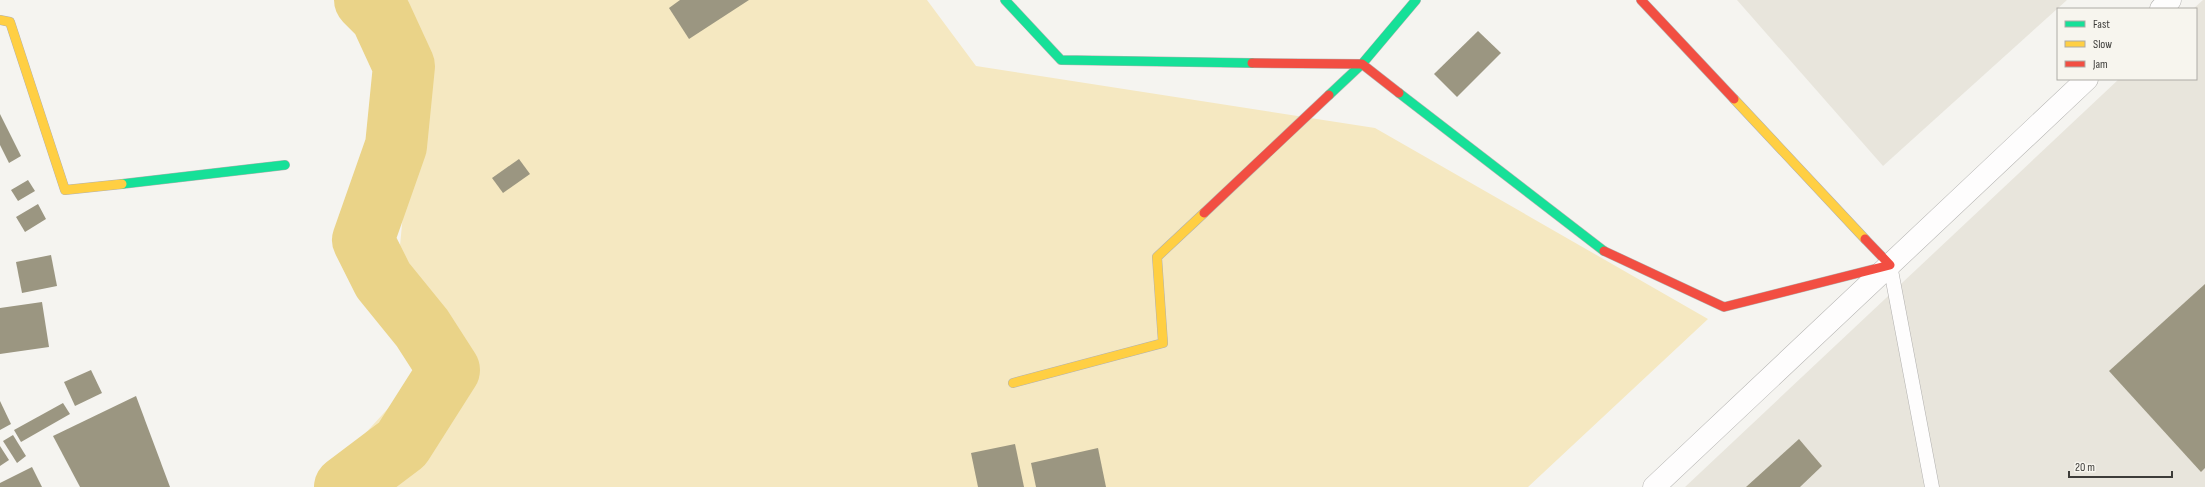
<svg xmlns="http://www.w3.org/2000/svg" width="2205" height="487" font-family="'Sofia Sans Condensed',sans-serif">
<rect width="100%" height="100%" fill="#f5f4f0"/>
<g fill="#e8e5dc">
<path d="M1737,0H2067L1883,166Z"/>
<path d="M2203,0H2205V487H1685L2119,79H2196V9H2193Z"/>
</g>
<path fill="#f5e8c1" d="M377,0H927L976,66L1375,128L1708,319L1528,487H316L416,378L398,266L418,60Z"/>
<g fill="none" stroke-linecap="round" stroke-linejoin="round">
<path stroke="#ead388" stroke-width="62" d="M345,487L402,444L449,370L422,328L383,280L363,240L396,146L404,66L381,16L365,0"/>
</g>
<g fill="#9b9681">
<path d="M680,0H749L689,39L669,8Z"/>
<path d="M1478,31L1501,53L1457,97L1434,74Z"/>
<path d="M0,114L21,156L9,163L0,145Z"/>
<path d="M519,159L530,174L503,193L492,178Z"/>
<path d="M28,180L35,191L18,201L11,190Z"/>
<path d="M38,204L46,219L25,232L16,217Z"/>
<path d="M51,255L57,286L22,293L16,262Z"/>
<path d="M2205,284V468L2201,472L2109,371Z"/>
<path d="M42,302L49,347L0,354V308Z"/>
<path d="M91,370L102,393L75,406L64,382Z"/>
<path d="M136,396L170,487H80L53,436Z"/>
<path d="M0,401L11,424L0,430Z"/>
<path d="M63,403L70,414L21,442L14,430Z"/>
<path d="M13,435L26,456L17,463L3,441Z"/>
<path d="M1799,439L1822,466L1800,487H1746Z"/>
<path d="M1015,444L1024,487H978L971,453Z"/>
<path d="M0,446L9,460L0,466Z"/>
<path d="M1098,448L1106,487H1036L1031,463Z"/>
<path d="M32,467L42,487H0V483Z"/>
</g>
<g fill="none" stroke-linecap="round" stroke-linejoin="round">
<defs>
<path id="lane" d="M1890,265L1932,487"/>
<g id="street">
<path d="M2161,9L2170,0"/>
<path d="M1654,487L2087,79"/>
</g>
<g id="fast">
<path d="M1005,0L1061,60L1252,63"/>
<path d="M1399,93L1604,251"/>
<path d="M1329,95L1362,64L1416,0"/>
<path d="M122,184L285,165"/>
</g>
<g id="slow">
<path d="M0,20L10,22L65,190L122,184"/>
<path d="M1734,99L1865,239"/>
<path d="M1013,383L1163,343L1157,257L1204,213"/>
</g>
<g id="jam">
<path d="M1641,0L1734,99"/>
<path d="M1252,63L1362,64L1399,93"/>
<path d="M1204,213L1329,95"/>
<path d="M1604,251L1724,307L1890,265L1865,239"/>
</g>
</defs>
<use href="#lane" stroke="#b2b1af" stroke-width="15"/>
<use href="#street" stroke="#b2b1af" stroke-width="23"/>
<use href="#fast" stroke="#b2b1af" stroke-width="10"/>
<use href="#slow" stroke="#b2b1af" stroke-width="10"/>
<use href="#jam" stroke="#b2b1af" stroke-width="10"/>
<use href="#lane" stroke="#fefdfd" stroke-width="14"/>
<use href="#street" stroke="#fefdfd" stroke-width="22"/>
<use href="#fast" stroke="#16e098" stroke-width="9"/>
<use href="#slow" stroke="#ffcf43" stroke-width="9"/>
<use href="#jam" stroke="#f24e42" stroke-width="9"/>
</g>
<rect x="2057" y="8" width="140" height="72" fill="#f7f5ee" stroke="#adaba6"/>
<rect x="2065" y="21" width="20" height="6" fill="#16e098" stroke="#adaba6"/>
<text x="2093" y="28" font-size="12" fill="#3d3c39">Fast</text>
<rect x="2065" y="41" width="20" height="6" fill="#ffcf43" stroke="#adaba6"/>
<text x="2093" y="48" font-size="12" fill="#3d3c39">Slow</text>
<rect x="2065" y="61" width="20" height="6" fill="#f24e42" stroke="#adaba6"/>
<text x="2093" y="68" font-size="12" fill="#3d3c39">Jam</text>
<path d="M2069 471v6h103v-6" fill="none" stroke="#3d3c39" stroke-width="2"/>
<text x="2075" y="471" font-size="12" fill="#3d3c39" stroke="#f7f5ee" stroke-width="3" paint-order="stroke">20 m</text>
</svg>
